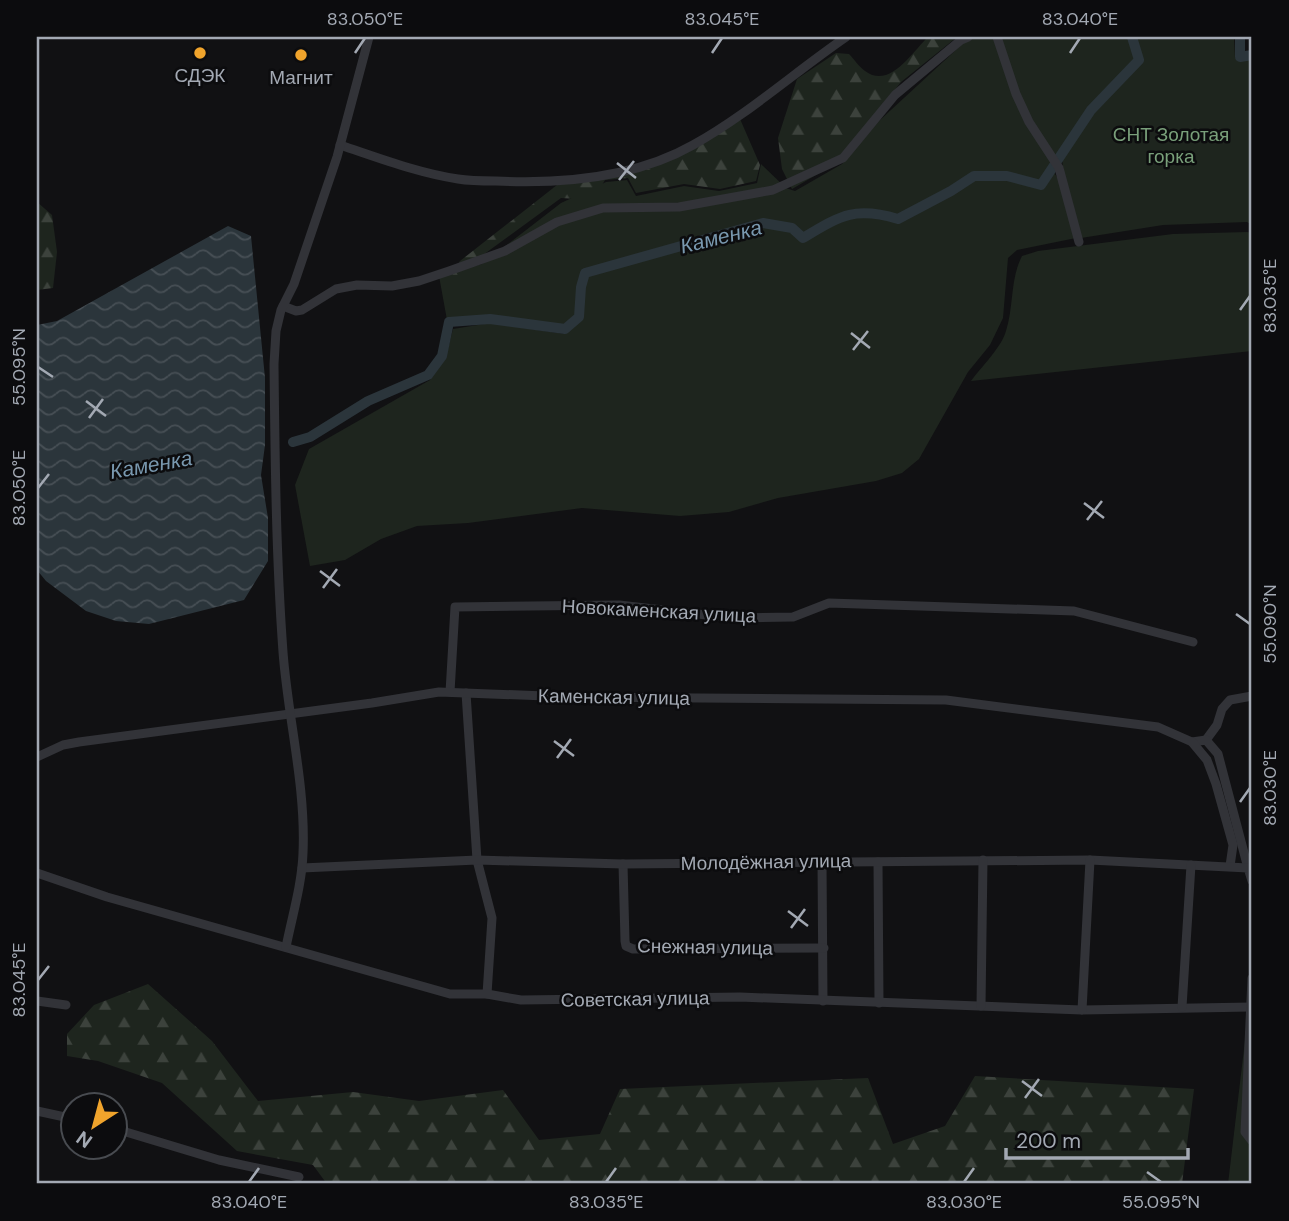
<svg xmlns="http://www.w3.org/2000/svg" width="1289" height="1221" font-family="'DM Sans',sans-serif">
<defs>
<pattern id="forest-firs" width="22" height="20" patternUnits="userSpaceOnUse" patternTransform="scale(1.75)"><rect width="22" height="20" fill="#1e251e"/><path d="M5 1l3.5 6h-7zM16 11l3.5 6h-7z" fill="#3c423c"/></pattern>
<pattern id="water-waves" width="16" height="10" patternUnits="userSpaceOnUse" patternTransform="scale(1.75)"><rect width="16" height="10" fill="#2b353b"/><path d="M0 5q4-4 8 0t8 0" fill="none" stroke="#474f55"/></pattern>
</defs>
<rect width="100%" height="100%" fill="#111113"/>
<g fill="#1e251e">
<path d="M970,37H1130L1137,60L1089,109L1040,183L1008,174L973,172L950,188L898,215C854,203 842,212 804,234L793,225L764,220L584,270L577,285L575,315L563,325L488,316L447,320L439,276L482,264L561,203L606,182L627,180L636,196L684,186L719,191L757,183L761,164L786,188L795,191L842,164L879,121Z"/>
<path d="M1133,37H1234L1235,58L1252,60V225L1247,222L1163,225L1081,238L1065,180L1062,160L1093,112L1140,61Z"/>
<path d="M1053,171L1059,180L1076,238L1017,250L1008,258L1003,318L990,345L968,372L919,459L902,473L876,481L778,498L729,512L680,516L582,508L468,523L417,526L381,539L345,560L310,566L295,485L309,449L430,380L446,357L453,329L490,323L565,334L583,319L585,287L588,276L762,226L790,231L803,241C840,218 854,207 898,222L952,193L974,178H1007L1040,188Z"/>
<path d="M1247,232L1252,233V351L971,381C982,366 1001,348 1006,331C1014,306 1010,279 1022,256L1038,251L1173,234Z"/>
<path d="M1252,981V1184H1228Z"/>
</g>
<g fill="url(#forest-firs)">
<path d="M928,37H957L901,82L838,162L792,189L782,169L778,138L797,79L836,53L849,54C854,59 859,67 865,71C890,90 913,51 928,37Z"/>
<path d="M740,119L760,165L756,181L720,189L684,184L636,193L628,178L605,180L593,200L561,198L472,263L480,276L460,281L454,278L452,273L460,261L557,185L648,169L698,146Z"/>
<path d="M37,202L52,215L57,252L53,288L37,290Z"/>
<path d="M148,984L212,1041L258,1101L353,1092L419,1101L503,1090L539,1140L600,1134L620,1089L868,1078L893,1144L945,1126L975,1076L1194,1089L1182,1184H327L313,1165L237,1151L162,1083L98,1061L67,1056V1034L94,1005Z"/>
</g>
<path fill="url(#water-waves)" d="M228,226L251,236L265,378V445L261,475L268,518V561L244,600L149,624L116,621L86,611L46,581L37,570V325L57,321Z"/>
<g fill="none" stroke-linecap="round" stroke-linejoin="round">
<g stroke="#2b353b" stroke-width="10">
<path d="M1240,37V57L1252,55"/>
<path d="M293,442L310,437L368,401L428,375L442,356L449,322L490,319L565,329L579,317L581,287L585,273L763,223L792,228L803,238C840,216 854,206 898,219L951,191L974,176H1007L1041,185L1091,110L1139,60L1132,37"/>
</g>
<g stroke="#323338" stroke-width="9">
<path d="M997,37L1016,94L1029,122L1059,168L1079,242"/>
<path d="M340,145C379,158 418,173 458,179C470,181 483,181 496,181C561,184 635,178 693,145C747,115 795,72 846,37"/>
<path d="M283,306L296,311L302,310L336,289L357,285L392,286L419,281L449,271L505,251L557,222L603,208L679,207L773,190L843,158L895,95L961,40L968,37"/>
<path d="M450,692L455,607L619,605L733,618L793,617L829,603L1074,611L1193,642"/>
<path d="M466,693L477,860L492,918L487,994"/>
<path d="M1206,740L1217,725L1222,709L1230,700L1252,696"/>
<path d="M1192,742L1206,740L1218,754L1248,868"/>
<path d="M37,757L63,745L79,742L372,703L439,692L571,697L946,700L1158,727L1192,742L1207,760L1216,784L1233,845L1230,866"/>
<path d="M822,861L823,1001"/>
<path d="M878,862L879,1003"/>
<path d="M623,864L625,941L626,946L633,949L824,948"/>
<path d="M302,868L477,860L623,864L1090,860L1248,868L1252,881"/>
<path d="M37,873L107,897L450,994H487L521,1000L740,997L1082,1010L1251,1007"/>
<path d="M286,947C292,917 302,884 303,853C306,786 288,719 283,652C276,556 275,460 274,364L276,331L281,310L294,284L337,157L369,37"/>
<path d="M1252,978L1245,1132L1252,1141"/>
<path d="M37,1001L66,1005"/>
<path d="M981,1006L983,860"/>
<path d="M1182,1007L1191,865"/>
<path d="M1082,1010L1090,860"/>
<path d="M37,1111L74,1119"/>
<path d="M116,1129L219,1160L299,1177"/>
</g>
</g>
<path fill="none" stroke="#a3a9b3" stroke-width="2.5" d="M355,53L365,38M712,53L722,38M1070,53L1080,38M617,163L636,178M619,180L634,161M1240,310L1250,296M851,333L870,348M853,350L868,331M38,367L53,377M86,401L106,416M89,418L103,399M38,488L49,474M1084,503L1104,518M1087,520L1102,501M320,571L340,586M323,588L337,569M1236,614L1250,624M554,741L574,756M557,758L571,739M1240,802L1250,788M788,911L808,926M791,928L805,909M38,980L49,966M1022,1081L1042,1096M1025,1098L1039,1079M1147,1172L1161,1182M249,1182L259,1168M606,1182L616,1168M964,1182L974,1168"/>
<g fill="#f0a42c" stroke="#0c0c0e" stroke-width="2.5">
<circle cx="200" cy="53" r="7"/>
<circle cx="301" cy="55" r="7"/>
</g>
<g text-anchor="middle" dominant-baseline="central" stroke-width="5" stroke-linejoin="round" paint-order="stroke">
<g font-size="19" fill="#a3a9b3" stroke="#0c0c0e">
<text x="200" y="75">СДЭК</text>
<text x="301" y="77">Магнит</text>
</g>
<g font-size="19" fill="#799f7a" stroke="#0c0c0e">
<text x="1171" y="134">СНТ Золотая<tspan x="1171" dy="22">горка</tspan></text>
</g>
<g font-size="19" fill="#a3a9b3" stroke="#0c0c0e">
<text transform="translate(659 611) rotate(3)">Новокаменская улица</text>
<text transform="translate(614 697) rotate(1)">Каменская улица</text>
<text transform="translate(766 862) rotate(-1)">Молодёжная улица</text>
<text transform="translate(705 947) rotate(1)">Снежная улица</text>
<text transform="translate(635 999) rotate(-1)">Советская улица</text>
</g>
<g font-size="21" font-style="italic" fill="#7998af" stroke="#0c0c0e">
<text transform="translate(721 237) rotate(-14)">Каменка</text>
<text transform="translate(151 465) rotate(-10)">Каменка</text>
</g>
</g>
<rect width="1289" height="1221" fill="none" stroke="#0c0c0e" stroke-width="77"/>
<g transform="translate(94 1126) rotate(216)"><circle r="33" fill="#0c0c0e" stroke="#484b50" stroke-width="2"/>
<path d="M0-5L12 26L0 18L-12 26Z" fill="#f0a42c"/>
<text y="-10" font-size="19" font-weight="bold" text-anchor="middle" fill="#a3a9b3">N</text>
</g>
<path d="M1006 1148v10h182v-10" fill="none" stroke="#a3a9b3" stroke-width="3.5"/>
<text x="1016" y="1148" font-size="21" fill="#a3a9b3" stroke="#0c0c0e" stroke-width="5" paint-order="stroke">200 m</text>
<rect x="38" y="38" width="1212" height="1144" fill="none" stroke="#a3a9b3" stroke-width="2.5"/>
<g font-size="18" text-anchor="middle" fill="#a3a9b3">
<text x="365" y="25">83.050°E</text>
<text x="722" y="25">83.045°E</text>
<text x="1080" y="25">83.040°E</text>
<text transform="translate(1270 296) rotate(-90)" y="6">83.035°E</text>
<text transform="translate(19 367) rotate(-90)" y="6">55.095°N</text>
<text transform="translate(19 488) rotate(-90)" y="6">83.050°E</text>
<text transform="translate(1270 624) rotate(-90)" y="6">55.090°N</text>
<text transform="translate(1270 788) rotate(-90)" y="6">83.030°E</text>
<text transform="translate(19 980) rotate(-90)" y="6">83.045°E</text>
<text x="249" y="1208">83.040°E</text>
<text x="606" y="1208">83.035°E</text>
<text x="964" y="1208">83.030°E</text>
<text x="1161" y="1208">55.095°N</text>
</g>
</svg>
